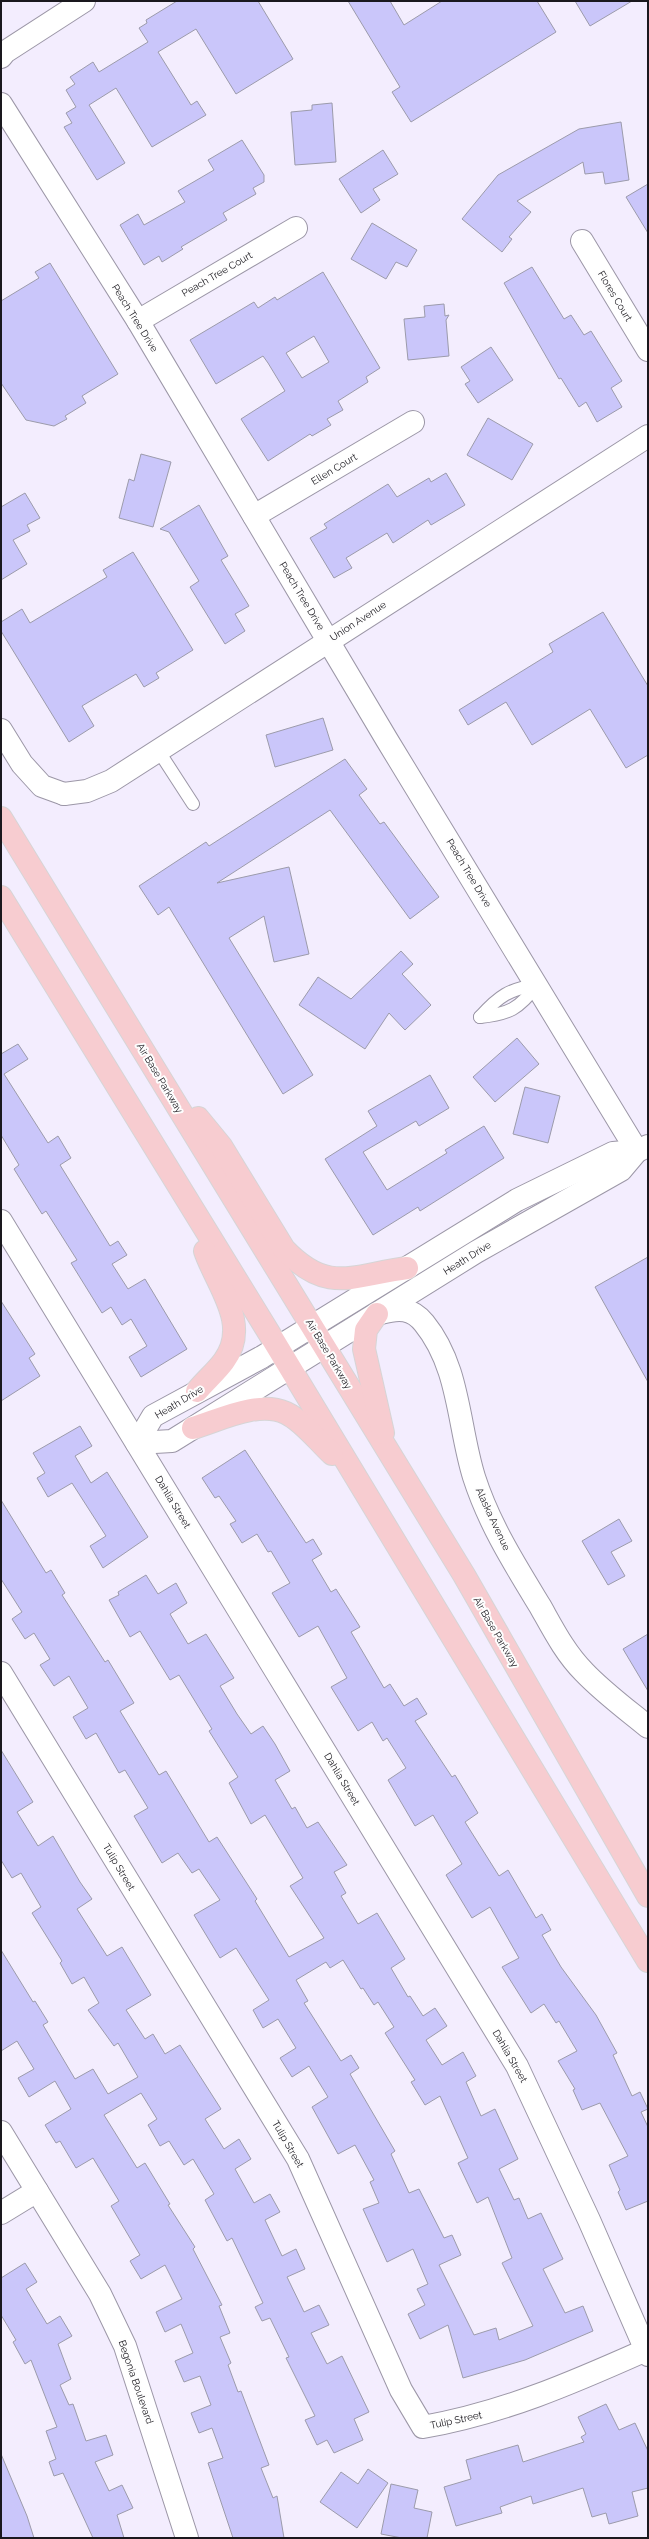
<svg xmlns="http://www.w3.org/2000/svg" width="649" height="2539" font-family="Raleway,sans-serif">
<rect width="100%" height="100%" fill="#f3edfe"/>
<g fill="#cac6fa" stroke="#9c9bab" fill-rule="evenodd">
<path d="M177,1H258L293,59L236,94L196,29L158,52L191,105L197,101L206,115L152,147L116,88L89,105L125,163L97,180L64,127L72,123L66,113L76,107L66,90L75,84L70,77L93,62L99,72L148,42L139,28L147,23L146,20Z"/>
<path d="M348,1H390L404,25L442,1H537L556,32L411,122L392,92L400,87Z"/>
<path d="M575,1H632L590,26Z"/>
<path d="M332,103L336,162L295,165L291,112L312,110V105Z"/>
<path d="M621,122L629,180L605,184L603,172L585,174L583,162L517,201L531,212L509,237L512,239L502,252L462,219L498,175L579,129Z"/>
<path d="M242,140L264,175V182L253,188L256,194L223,213L227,220L181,247L183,249L162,262L159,256L144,265L120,225L138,214L144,225L185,202L178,191L214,170L208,160Z"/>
<path d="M383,150L398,174L373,189L380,200L361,213L339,179Z"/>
<path d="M648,184V233L626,197Z"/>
<path d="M372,223L417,250L407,267L396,262L386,279L351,259Z"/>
<path d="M50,263L118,374L82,396L86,403L65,416L67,419L54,426L26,420L1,383V301L39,278L35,272Z"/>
<path d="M532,267L564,319L571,315L584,335L591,331L622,381L611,388L622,407L597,422L586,402L579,407L561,378L559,379L504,283Z"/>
<path d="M323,272L380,368L366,377L368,382L338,401L343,410L327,419L331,425L312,436L310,434L268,461L241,419L285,391L268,363L263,356L216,384L190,340L254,302L258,308L275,297L277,300ZM314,336L329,362L302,378L286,353Z"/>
<path d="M444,304L445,316L449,315L446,320L449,356L408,360L404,319L425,317L424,306Z"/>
<path d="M491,347L513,380L478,403L465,384L470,381L461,367Z"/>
<path d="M488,418L533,444L512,480L467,455Z"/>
<path d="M141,454L171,462L153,527L119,518L129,479L134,481Z"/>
<path d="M446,473L465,505L431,525L428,520L393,543L387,533L346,558L352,568L334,578L310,538L327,528L324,524L388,484L397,497L429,478L431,482Z"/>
<path d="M25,493L40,518L27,525L30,531L13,540L27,564L1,580V507Z"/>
<path d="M199,505L228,556L221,560L249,606L235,614L245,631L225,644L190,587L199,581L169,532L160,529Z"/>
<path d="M133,552L193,650L156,673L159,678L144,687L136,674L82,706L94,726L69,742L1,631V622L22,609L30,623L107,577L103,570Z"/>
<path d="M603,612L648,686V755L626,768L590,709L532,745L506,702L468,725L459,710L553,652L549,644Z"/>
<path d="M323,718L333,750L275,767L266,735Z"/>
<path d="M345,759L367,789L359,795L380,824L384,822L439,897L410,919L330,810L217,883L289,867L309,954L274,962L264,916L229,938L313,1075L283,1094L169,907L158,915L139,886L206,842L209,846Z"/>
<path d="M401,951L413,964L402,974L431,1005L405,1030L389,1013L365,1049L299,1005L318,977L351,999Z"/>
<path d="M517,1038L539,1064L495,1102L473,1077Z"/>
<path d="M18,1044L28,1059L4,1074L48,1143L58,1136L71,1158L60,1165L110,1246L118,1241L127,1255L112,1264L128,1289L145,1279L187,1349L141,1377L129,1357L147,1346L131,1319L122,1325L111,1307L102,1313L71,1263L77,1260L46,1211L42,1214L14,1169L19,1165L1,1135V1054Z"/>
<path d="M430,1075L449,1108L419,1126L416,1121L363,1152L387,1190L447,1153L445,1150L484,1126L504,1158L420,1211L418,1207L373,1235L325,1159L377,1126L368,1111Z"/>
<path d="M525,1087L560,1096L548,1143L513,1134Z"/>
<path d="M648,1257V1382L595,1287Z"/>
<path d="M1,1301L35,1354L29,1358L40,1376L1,1401Z"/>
<path d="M80,1426L92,1446L75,1456L91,1483L107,1472L148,1537L103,1568L90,1546L106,1536L72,1483L48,1497L37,1478L45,1473L33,1453Z"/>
<path d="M245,1450L306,1543L313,1539L322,1554L312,1560L331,1592L336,1589L360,1627L351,1632L384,1688L390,1684L404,1706L417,1698L427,1714L415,1721L452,1777L455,1775L478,1813L465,1822L499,1876L508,1870L536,1918L542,1914L551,1930L542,1935L561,1967L596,2015L617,2053L613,2055L632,2096L640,2092L648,2109L641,2112L648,2127V2201L626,2210L618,2192L620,2190L609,2165L628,2156L600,2103L582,2110L573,2090L575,2089L558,2061L577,2051L559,2021L556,2023L544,2004L531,2013L502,1967L519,1958L490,1907L472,1918L446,1875L462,1864L433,1815L415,1826L388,1780L406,1768L387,1738L383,1741L372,1722L358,1731L331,1687L347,1678L318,1626L299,1637L272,1593L290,1583L271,1551L268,1552L257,1534L242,1543L230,1524L236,1521L219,1496L215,1498L202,1478Z"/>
<path d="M1,1500L46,1573L51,1570L65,1593L62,1595L105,1662L108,1660L134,1703L120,1711L159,1775L166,1771L209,1842L217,1837L257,1899L255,1901L289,1957L324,1938L290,1886L303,1878L265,1815L251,1824L229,1783L238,1777L209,1731L212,1729L179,1675L170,1680L140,1631L130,1637L109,1600L119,1595L118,1592L146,1575L158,1594L176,1583L187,1603L170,1614L188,1644L206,1634L234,1678L220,1686L237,1714L251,1734L263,1726L275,1744L290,1771L275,1780L292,1809L295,1807L307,1828L318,1822L347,1865L334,1872L346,1893L341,1896L358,1924L377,1913L405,1959L391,1968L408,1997L410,1996L423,2016L435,2008L447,2026L426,2040L442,2065L463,2052L476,2076L466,2082L481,2116L495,2109L518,2159L499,2169L514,2200L519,2198L528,2219L541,2213L563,2259L543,2269L565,2313L583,2306L593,2331L525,2360L463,2378L448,2325L420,2339L408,2314L425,2305L417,2289L428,2284L413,2249L387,2262L363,2209L379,2203L370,2182L374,2180L355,2145L338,2154L312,2107L328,2097L309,2066L292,2077L280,2058L296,2048L278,2019L263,2028L253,2010L269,2000L236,1948L220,1958L194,1915L220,1900L199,1869L192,1873L178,1853L162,1863L134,1816L148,1808L125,1770L119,1773L96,1733L86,1739L73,1717L88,1708L69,1676L54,1686L40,1665L50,1659L34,1633L25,1639L12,1619L22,1612L1,1579ZM343,1960L361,1989L363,1988L374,2005L378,2002L394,2027L385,2033L415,2080L411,2082L425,2105L440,2096L468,2158L458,2163L477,2203L488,2197L512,2258L502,2263L533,2326L499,2340L496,2328L474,2335L439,2265L461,2255L452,2235L444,2238L419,2189L409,2193L391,2154L395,2151L350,2074L359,2068L351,2055L341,2061L304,2003L308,2001L296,1980L326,1962L330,1968Z"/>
<path d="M619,1519L632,1541L611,1552L625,1576L608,1585L582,1541Z"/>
<path d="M648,1634V1691L623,1649Z"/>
<path d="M1,1750L33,1802L17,1812L38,1846L53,1836L80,1882L92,1899L77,1909L107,1956L122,1947L151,1995L126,2010L145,2039L153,2034L165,2054L180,2045L221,2109L205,2119L224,2149L239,2139L251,2159L235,2169L254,2203L270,2194L280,2212L265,2220L282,2256L296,2249L305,2269L287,2277L304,2312L319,2305L329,2325L311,2333L327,2364L342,2356L369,2412L354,2419L363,2440L334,2453L327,2440L317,2445L305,2420L315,2416L286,2358L289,2357L270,2318L262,2321L255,2307L263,2303L232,2238L227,2241L205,2200L214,2194L193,2159L184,2165L169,2141L160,2146L148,2125L157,2119L141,2093L104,2115L137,2168L145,2163L170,2204L168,2205L195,2247L193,2249L222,2305L219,2306L230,2333L220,2337L231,2363L228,2365L238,2392L241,2391L269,2465L261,2468L273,2498L277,2496L284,2538H233L208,2463L223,2458L212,2428L199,2433L191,2413L211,2405L200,2376L184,2382L175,2361L193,2353L181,2324L165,2332L156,2312L182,2299L165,2265L141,2279L130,2261L140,2255L111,2206L119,2201L93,2158L76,2168L60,2141L56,2143L45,2125L71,2109L55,2081L29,2097L18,2078L34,2069L17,2041L1,2051V1950L33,2002L35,2001L48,2022L43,2025L75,2079L93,2069L108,2094L138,2077L118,2043L114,2046L88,2010L99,2003L84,1977L72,1984L60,1963L62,1961L32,1913L41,1907L21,1873L12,1878L1,1860Z"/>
<path d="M25,2263L37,2282L26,2289L47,2324L60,2316L72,2336L58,2344L71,2379L60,2385L69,2405L73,2404L86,2441L106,2435L113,2455L95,2462L109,2491L122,2485L133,2508L117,2515L124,2538H93L63,2473L54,2476L49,2462L56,2459L46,2431L57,2427L31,2360L25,2364L13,2342L16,2340L1,2315V2278Z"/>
<path d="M606,2404L619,2430L635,2423L648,2451V2488L632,2492L638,2516L609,2524L606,2513L592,2517L583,2488L533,2504L531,2496L500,2507L502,2513L456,2526L444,2487L471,2479L466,2460L518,2445L523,2462L584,2442L581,2437L586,2434L578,2417Z"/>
<path d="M1,2454L27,2516L34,2538H1Z"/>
<path d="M368,2469L388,2483L357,2528L320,2502L341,2472L358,2484Z"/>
<path d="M391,2484L418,2490L414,2508L432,2512L427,2538H402L381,2534Z"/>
</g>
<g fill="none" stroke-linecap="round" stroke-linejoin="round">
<defs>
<g id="service">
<path d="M158,750L193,804"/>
<path d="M480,1017C509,1014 519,1009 537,985"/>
<path d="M480,1017C499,996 509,989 537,985"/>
</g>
<g id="minor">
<path d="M1,57L5,52L84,1"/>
<path d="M1,104L138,321L387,740L637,1151"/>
<path d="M582,241L648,350"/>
<path d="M138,321L296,228"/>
<path d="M254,516L413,422"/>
<path d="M1,730L22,764L42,786L64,794"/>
<path d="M1,1221L517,2066L589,2220L648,2355"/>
<path d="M381,1313C399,1308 412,1308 424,1323C460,1367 458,1426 474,1477C489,1524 515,1565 540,1606C553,1629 565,1653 584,1672C603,1692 626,1709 648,1727"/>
<path d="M137,1443L153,1416L262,1357L517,1200L613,1153L637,1151L648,1146"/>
<path d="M137,1443L172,1441L476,1252L621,1170L637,1151"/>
<path d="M1,1673L298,2159L401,2390L423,2427C503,2413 572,2383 646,2350"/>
<path d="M1,2132L100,2294L125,2346L187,2538"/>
<path d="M1,2213L37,2191"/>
</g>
<path id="tertiary" d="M64,794L87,791L111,781L648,436"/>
<g id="primary">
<path d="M1,818L464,1575L648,1896"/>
<path d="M1,897L269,1333L648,1961"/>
<path d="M198,1118L221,1146L284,1249C328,1295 353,1275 407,1268"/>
<path d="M377,1314L366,1330L364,1349L383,1433"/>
<path d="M197,1391C205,1381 216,1372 224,1361C251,1324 217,1286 205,1251"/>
<path d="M193,1428C220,1420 258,1400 286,1413C303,1421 318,1441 332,1454"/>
</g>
</defs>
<use href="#service" stroke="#9c97a7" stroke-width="14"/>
<use href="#minor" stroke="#9c97a7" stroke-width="24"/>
<use href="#tertiary" stroke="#9c97a7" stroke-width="24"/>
<use href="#primary" stroke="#d6d5d6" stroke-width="24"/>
<use href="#service" stroke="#fff" stroke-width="12"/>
<use href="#minor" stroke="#fff" stroke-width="22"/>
<use href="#tertiary" stroke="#fff" stroke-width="22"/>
<use href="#primary" stroke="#f7ccd0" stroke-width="22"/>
</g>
<g text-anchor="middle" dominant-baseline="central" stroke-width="4" stroke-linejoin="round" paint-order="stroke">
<g font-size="10" fill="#1a181e" stroke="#fefefe">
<text transform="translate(217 274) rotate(-30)">Peach Tree Court</text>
<text transform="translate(615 296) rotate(59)">Flores Court</text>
<text transform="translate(135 318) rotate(58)">Peach Tree Drive</text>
<text transform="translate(334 469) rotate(-31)">Ellen Court</text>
<text transform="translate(302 596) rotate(59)">Peach Tree Drive</text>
<text transform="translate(358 621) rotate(-33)">Union Avenue</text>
<text transform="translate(469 873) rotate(59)">Peach Tree Drive</text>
<text transform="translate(160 1078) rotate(59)">Air Base Parkway</text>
<text transform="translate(467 1258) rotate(-32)">Heath Drive</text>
<text transform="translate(329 1354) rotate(59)">Air Base Parkway</text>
<text transform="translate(179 1402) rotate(-31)">Heath Drive</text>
<text transform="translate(173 1502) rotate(59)">Dahlia Street</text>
<text transform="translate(493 1519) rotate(65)">Alaska Avenue</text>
<text transform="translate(496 1632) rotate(60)">Air Base Parkway</text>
<text transform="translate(342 1779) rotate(59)">Dahlia Street</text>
<text transform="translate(119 1867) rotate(59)">Tulip Street</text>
<text transform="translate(510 2056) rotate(60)">Dahlia Street</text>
<text transform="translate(288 2144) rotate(60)">Tulip Street</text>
<text transform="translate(136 2382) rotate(71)">Begonia Boulevard</text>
<text transform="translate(456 2420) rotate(-12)">Tulip Street</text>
</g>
</g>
<rect width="649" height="2539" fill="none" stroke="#1a181e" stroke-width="4"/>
</svg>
